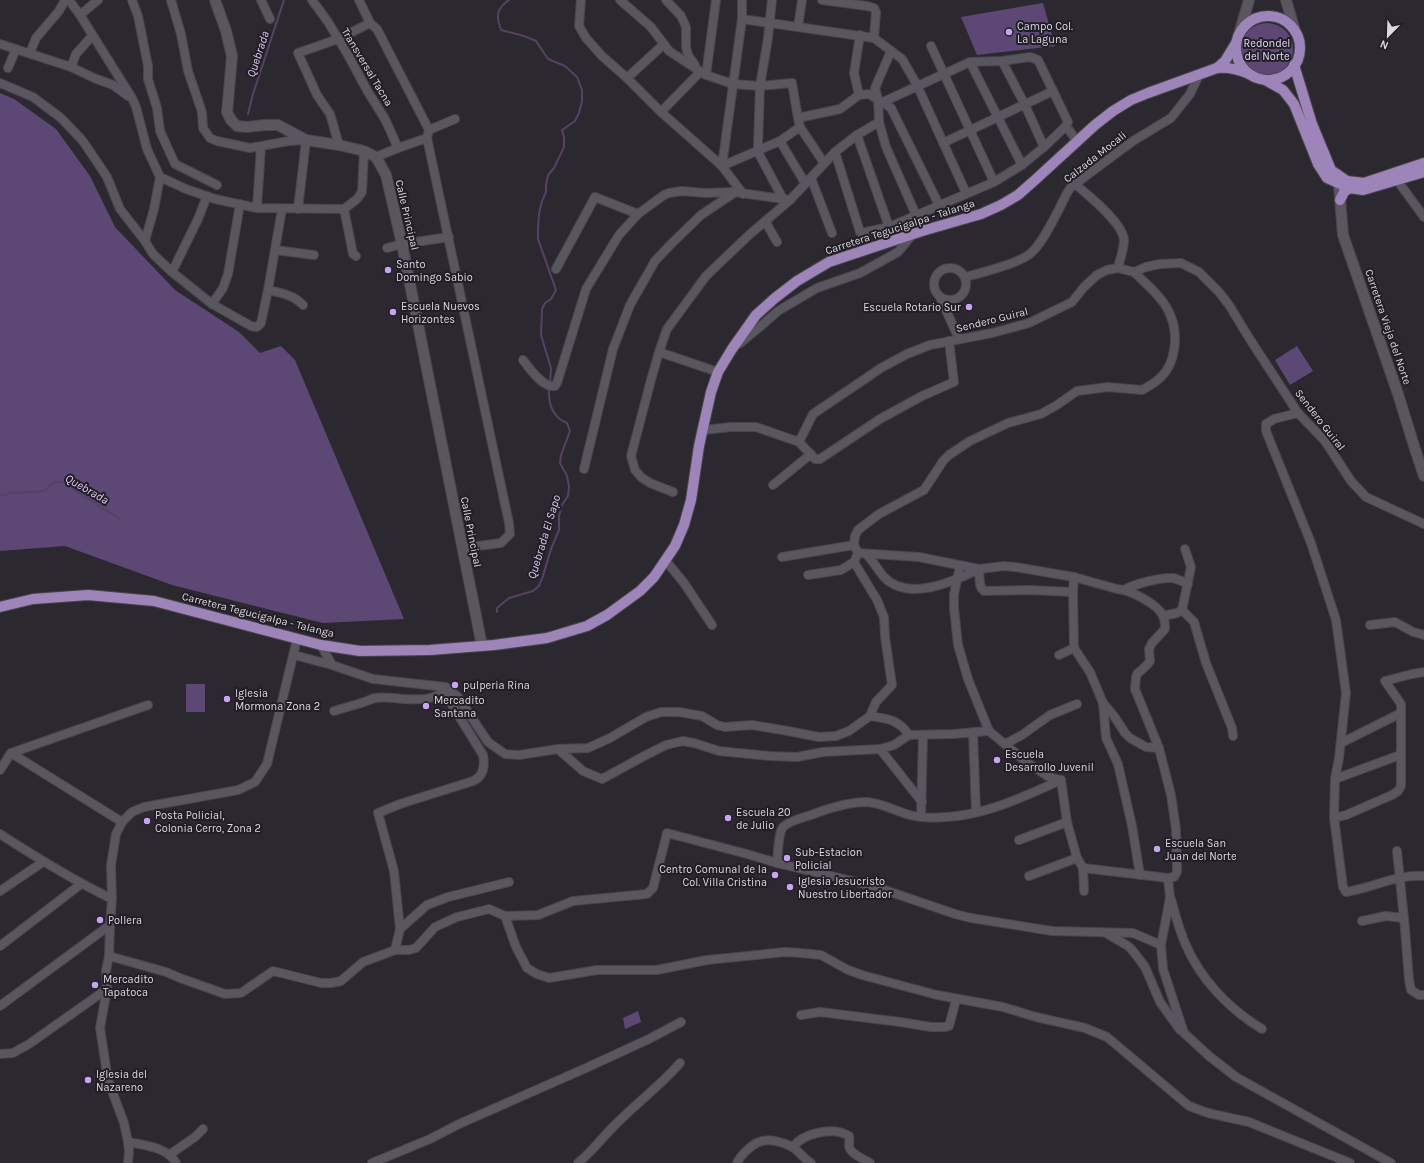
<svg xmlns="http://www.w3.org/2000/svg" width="1424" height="1163" font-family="Karla,sans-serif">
<rect width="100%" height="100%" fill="#2c2830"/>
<g fill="#5c4775">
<path d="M1043,3L1055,46L977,55L961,17Z"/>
<circle cx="1267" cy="49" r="26"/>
<path d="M0,93L14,99L56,129L90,176L115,227L175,290L239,332L260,353L281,346L295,360L404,619L323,623L172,585L65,546L0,551Z"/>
<path d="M1297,346L1313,371L1290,385L1275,360Z"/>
<rect x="186" y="684" width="19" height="28"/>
<path d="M638,1011L641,1022L625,1029L623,1018Z"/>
</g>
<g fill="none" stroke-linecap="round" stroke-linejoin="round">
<g stroke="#564167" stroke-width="2">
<path d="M509,0C496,9 496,16 501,30L524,36L536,41L548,59L565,66L577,77L582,90V101L579,113L575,121L562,130L564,137V147L554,168L548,175L546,185V192L542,201L539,214L538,228V239L556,290L551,299L545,303L542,309L541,335L551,368L550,383"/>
<path d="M248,114L253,94L284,0"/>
<path d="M0,495H6L11,492L17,493L44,491L54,482H62L120,519"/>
<path d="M497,612V608L509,598L533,591L539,586L543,576L551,549L559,530V516L562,505L568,496L569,486L567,476L560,463L561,455L570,431L567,423C552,417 548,403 549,387"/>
</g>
<defs>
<g id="street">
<path d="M69,0L80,15L132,98L136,107L147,149L160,177L186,189L215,199L257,208L344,209L357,199L362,192L364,151"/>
<path d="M132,0L138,16L148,66V79L157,108L160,131L175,164L217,185"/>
<path d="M171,0L181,34L188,71L202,112L203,128L210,138L217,141L250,148L289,141L306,140L298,209"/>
<path d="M261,0L270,19"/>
<path d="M312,0L328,22L348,55L368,92L385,119L398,148"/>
<path d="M359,0L370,23L377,29L429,130"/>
<path d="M581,0L579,26L586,38L602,56L627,78L661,112L722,166L743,194"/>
<path d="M620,0L651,27L669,51L706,75L733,84L760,86L792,83L798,118L800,127L824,163"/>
<path d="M666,0L681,16L686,27V47L688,55L695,65"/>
<path d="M742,0V19L722,166L780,141L800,127"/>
<path d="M772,0L768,38L760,86L758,145V152L783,199"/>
<path d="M822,0L867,6L874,8L876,12L874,38"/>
<path d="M80,15L98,0"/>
<path d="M742,19L874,38L902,59L917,85L966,193"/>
<path d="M798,27L802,0"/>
<path d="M860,35L854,73L859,95L869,94L891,108L939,205"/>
<path d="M0,44L71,67L94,78L113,85L128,96"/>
<path d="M931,46L994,182"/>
<path d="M891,51L875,88L878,99L879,122L886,147L916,215L922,231"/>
<path d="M30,53L36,38L59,11L65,0"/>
<path d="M1002,61L1025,105L1044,147"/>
<path d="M970,62L1022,165"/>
<path d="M71,67L76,54L92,36"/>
<path d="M8,68L16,49"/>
<path d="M706,75L716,0"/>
<path d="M627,78L664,44"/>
<path d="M0,83L33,97L61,118L82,140L91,153L107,177L120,209L145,241L153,254L172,272L212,304L251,326L257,327L261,323L268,290L282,209"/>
<path d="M661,112L700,72"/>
<path d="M798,118L840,109L859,95"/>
<path d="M1066,126L1077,141"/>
<path d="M857,135L889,227"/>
<path d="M427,138L509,523L510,534L501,543L462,548"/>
<path d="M780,141L805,183"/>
<path d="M943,143L1053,91"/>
<path d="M339,145L330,114L317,95L298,53L338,39L370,23"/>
<path d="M835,152L860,232L862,233L889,227L994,182L1022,165L1044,147L1066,126L1068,122L1038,60L1030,57L1002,61L970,62L883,102"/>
<path d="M376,157L398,148L427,138L429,130L455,119"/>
<path d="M1394,176L1424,217"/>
<path d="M811,178L832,233"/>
<path d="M1075,184C1088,195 1123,223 1124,240C1124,249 1120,259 1118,268"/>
<path d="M257,208L261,146"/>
<path d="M344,209L353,254L356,256"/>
<path d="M765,221L777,242"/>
<path d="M145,241L154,209L160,177"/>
<path d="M387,248L402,244L449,237"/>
<path d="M275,250L314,255"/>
<circle cx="950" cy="284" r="16"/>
<path d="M556,269L595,197L638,214"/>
<path d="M172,272L198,219L207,196"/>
<path d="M965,277C981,273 1020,263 1031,253C1044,242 1059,209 1067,193L1071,187L1133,141L1171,118L1190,94L1199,75"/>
<path d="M268,290C281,293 294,295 303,305"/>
<path d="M940,297L959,339"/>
<path d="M212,304L223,288L228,274L240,204"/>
<path d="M739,344L761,326L778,311L817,288L860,273L898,252L913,234"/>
<path d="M659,352L718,372"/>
<path d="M523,360C529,368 543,388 555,386L557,383L586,289L619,235L638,214L664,195L669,193L682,191L705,193L734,192L790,200"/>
<path d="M1298,413L1274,419L1266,424V431L1311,543L1336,620L1346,693L1339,758L1335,779L1334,818L1343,887L1346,892C1373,888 1396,874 1424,876"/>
<path d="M703,430L731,427H756L799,442L815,459H820L880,419L922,396L954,382L949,341"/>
<path d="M799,442L813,414L881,368L907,354L930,345L992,333L1029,323L1072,302L1084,287L1097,275L1107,270L1118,268L1134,272L1146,267L1160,264L1181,263L1199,272L1219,292L1229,305L1251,341L1298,413L1325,441L1351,481L1366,497L1424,524"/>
<path d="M584,469L613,349L630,305L655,261L671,244L701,215L734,193"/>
<path d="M773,485L811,454"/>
<path d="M673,492L650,483L641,477L635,470L631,456L651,380L659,352L667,329L706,276L749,235L790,200L835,152L857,135L879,122"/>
<path d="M1185,549L1191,567L1182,610L1194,622L1206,663L1232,728L1233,736"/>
<path d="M858,553L919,557L979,569L1004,566L1015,567L1074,577L1117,589C1130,590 1158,604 1163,616C1165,620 1165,626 1165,629L1152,643L1149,649L1150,661L1147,665L1137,674L1136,677L1135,689L1159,748L1171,795L1176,829L1177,872L1174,877L1168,878L1083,868"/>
<path d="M867,555C873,561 878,570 884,577C908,602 953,582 979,569C980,576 978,587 984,591L1029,590L1073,592"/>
<path d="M782,557L854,545"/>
<path d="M666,561L684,583L712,625"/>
<path d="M960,566L954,594V608L958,645L968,679L989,731L1025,761L1049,777L1061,780L1067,822L1077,858L1083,868L1084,891"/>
<path d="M808,575L841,570L854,562"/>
<path d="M1074,577L1073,592L1074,648L1090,672L1103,703L1106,738L1118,764L1132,826L1140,875"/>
<path d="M1124,590C1134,584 1161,577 1173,578C1178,579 1183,582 1188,584"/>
<path d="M1163,616L1177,613L1182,610"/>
<path d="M1370,625L1395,622L1413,632L1424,635"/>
<path d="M321,645L332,665L373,679L446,687L458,697L488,742L505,754L519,755L558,749L588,748L610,738L646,717L661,712H679L702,716L717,725L725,727L752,725L788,731L819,737L836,736L849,731L870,716L876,702L892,685L885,637L884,617L877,600L854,562L858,553L854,545L855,536L858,530L879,514L924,490L943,461L949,455L970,441L1008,423L1041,414L1057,405L1077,391L1108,387L1142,390C1149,386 1157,382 1162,376C1176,362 1178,334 1171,317C1165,299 1147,285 1134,272"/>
<path d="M294,655L332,665"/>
<path d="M1059,655L1074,648"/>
<path d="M1103,703L1114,716L1125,733L1130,738L1146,747L1159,748"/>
<path d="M334,711C343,708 352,706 361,703C366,702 370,699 375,698C395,695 433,708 446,688"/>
<path d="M870,716C888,719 898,719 909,735L953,734L989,731"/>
<path d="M973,732L976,812"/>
<path d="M1341,743L1401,713"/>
<path d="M1005,744L1022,735L1050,715L1077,704"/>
<path d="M558,749L583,771L602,779L646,755L666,745L683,741L694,743L719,751L770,756L797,757L823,752L880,749L894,745L909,735"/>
<path d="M880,749L922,802"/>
<path d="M11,753L122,822"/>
<path d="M0,770L11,753L148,705"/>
<path d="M1335,779L1400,755"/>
<path d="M921,817L923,735"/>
<path d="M1334,818L1346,815L1392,795L1398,791L1401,786V704L1385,681L1412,674L1424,672"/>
<path d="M0,834C37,858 73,880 112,899"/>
<path d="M1019,840L1067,822"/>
<path d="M1397,851L1405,929L1409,980L1411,990L1419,995H1424"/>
<path d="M777,863C778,855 778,833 783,827C788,822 804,817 811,815C829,808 847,802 867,802C882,803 895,811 910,815C921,818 935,818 946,817C987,815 1025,796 1061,780"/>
<path d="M1029,876L1077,858"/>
<path d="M1168,878L1170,898L1161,945L1163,969L1184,1033L1209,1056L1236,1077L1391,1163"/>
<path d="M0,891L43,862"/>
<path d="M1171,899C1175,914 1179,929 1185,943C1200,979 1229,1009 1262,1029"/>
<path d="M505,916L516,947L527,968L537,974L549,978L597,970H657L707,960L785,952L801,953L821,955L848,970L862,975L937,995L1003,1007L1036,1017L1085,1028L1107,1037L1189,1106L1208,1113L1249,1122L1350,1163"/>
<path d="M1362,921L1386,916L1404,918"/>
<path d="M400,929L427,905L448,897L509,882"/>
<path d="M1106,933L1128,946L1133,951L1145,967L1160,1002L1180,1030"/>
<path d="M0,946L81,884"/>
<path d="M395,950L400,929L394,871L378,813L400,804L473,781C484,776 485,766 483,755L444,692"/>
<path d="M109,956L166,972L180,978L225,994L241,993L273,971L321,983H331L341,981L363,962L395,950H409L416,948L435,927L457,917L489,909L505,916L538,915L573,901L647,894L653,888L667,833L747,854L777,863L873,886L955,914L971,918L1052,931L1133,933L1161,945"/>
<path d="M0,1006L110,925"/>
<path d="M801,1015L820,1012L900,1022L931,1027H944L949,1026L956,1000"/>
<path d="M0,1054L13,1053L29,1044L107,989"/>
<path d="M128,1142C143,1145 168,1147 176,1163"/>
<path d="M793,1147C803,1133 834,1126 849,1136C850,1140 849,1142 849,1146C850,1154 864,1159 870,1163"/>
<path d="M169,1155L195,1137L203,1129"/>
<path d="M128,1163L129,1151L128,1142L124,1123L108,1080L100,1028L107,989L106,971L109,956L110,925L112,899L111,865L116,834L122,822L132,812L144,807L238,790L255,782L267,764L297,639"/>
<path d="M372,1163L430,1139L459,1124L586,1068L649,1039L681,1022"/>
<path d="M578,1163C593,1151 605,1134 619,1121C639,1101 662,1084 680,1063"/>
<path d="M737,1163C740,1156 751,1145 759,1142C769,1138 783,1142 792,1147C799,1151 804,1159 811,1163"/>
</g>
<g id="secondary">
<path d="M215,0L226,31L232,56L228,102L227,112L231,120L237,126L247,127L265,125H278L306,140L339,145L364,151L376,157L386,175L402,244L482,646"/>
<path d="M1286,0L1295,31"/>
<path d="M1239,34L1249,0"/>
<path d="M1339,185L1343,235L1398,394L1415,449L1424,476"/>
</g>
<g id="primary">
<circle cx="1268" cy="48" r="32"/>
<path d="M1294,65L1312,124L1331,170L1347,181L1364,183L1424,163"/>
<path d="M1217,68L1225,61L1236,43"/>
<path d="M1265,80L1283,90L1294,104L1318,164L1327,178L1349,188L1363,190L1424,172"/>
<path d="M1340,200L1344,192L1349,188"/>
<path d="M0,607L33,599L88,595L154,601L321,645L360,651L430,650L494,645L547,638L587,626L607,615L640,591L654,577L675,546L684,525L691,500L699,446L711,392L718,372L732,349L756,315L775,298L797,281L829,262L922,231L981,214L1001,205L1018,195L1035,180L1095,125L1113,111L1131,100L1148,93L1217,68C1229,67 1238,69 1249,74"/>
</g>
</defs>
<use href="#street" stroke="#48454c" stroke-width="10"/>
<use href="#secondary" stroke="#48454c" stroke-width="12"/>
<use href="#primary" stroke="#48454c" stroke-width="12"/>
<use href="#street" stroke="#5a565f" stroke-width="8"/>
<use href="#secondary" stroke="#5a565f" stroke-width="10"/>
<use href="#primary" stroke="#9d85ba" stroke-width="10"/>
</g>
<g fill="#c7a6ef" stroke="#221e27" stroke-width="1.5">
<circle cx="1009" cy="32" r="4"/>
<circle cx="388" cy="270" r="4"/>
<circle cx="969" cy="307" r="4"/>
<circle cx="393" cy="312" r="4"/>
<circle cx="455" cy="685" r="4"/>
<circle cx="227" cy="699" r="4"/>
<circle cx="426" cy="706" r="4"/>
<circle cx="997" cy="760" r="4"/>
<circle cx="728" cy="818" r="4"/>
<circle cx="147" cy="821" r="4"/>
<circle cx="1157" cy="849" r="4"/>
<circle cx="787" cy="858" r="4"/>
<circle cx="775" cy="875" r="4"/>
<circle cx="790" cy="887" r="4"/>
<circle cx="100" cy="920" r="4"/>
<circle cx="95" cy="985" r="4"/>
<circle cx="88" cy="1080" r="4"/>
</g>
<g text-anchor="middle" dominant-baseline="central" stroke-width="4" stroke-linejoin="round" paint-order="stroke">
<g font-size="11" fill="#dcd9df" stroke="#221e27" text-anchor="start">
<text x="1017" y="26">Campo Col.<tspan x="1017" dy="13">La Laguna</tspan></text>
<text x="396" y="264">Santo<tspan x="396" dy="13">Domingo Sabio</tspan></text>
<text x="401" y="306">Escuela Nuevos<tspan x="401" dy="13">Horizontes</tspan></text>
<text x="961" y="307" text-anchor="end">Escuela Rotario Sur</text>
<text x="463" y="685">pulperia Rina</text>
<text x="235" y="693">Iglesia<tspan x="235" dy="13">Mormona Zona 2</tspan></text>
<text x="434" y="700">Mercadito<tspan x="434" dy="13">Santana</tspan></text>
<text x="1005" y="754">Escuela<tspan x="1005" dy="13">Desarrollo Juvenil</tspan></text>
<text x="736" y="812">Escuela 20<tspan x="736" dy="13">de Julio</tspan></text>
<text x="155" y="815">Posta Policial,<tspan x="155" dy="13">Colonia Cerro, Zona 2</tspan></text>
<text x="1165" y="843">Escuela San<tspan x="1165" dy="13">Juan del Norte</tspan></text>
<text x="795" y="852">Sub-Estacion<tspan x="795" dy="13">Policial</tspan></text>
<text x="767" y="869" text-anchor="end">Centro Comunal de la<tspan x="767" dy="13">Col. Villa Cristina</tspan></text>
<text x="798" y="881">Iglesia Jesucristo<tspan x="798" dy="13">Nuestro Libertador</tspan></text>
<text x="108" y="920">Pollera</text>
<text x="103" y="979">Mercadito<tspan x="103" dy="13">Tapatoca</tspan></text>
<text x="96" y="1074">Iglesia del<tspan x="96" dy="13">Nazareno</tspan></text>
</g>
<g font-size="11" fill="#e3daf0" stroke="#221e27">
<text x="1267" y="43">Redondel<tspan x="1267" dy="13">del Norte</tspan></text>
</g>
<g font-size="11" fill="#dcd9df" stroke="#221e27">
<text transform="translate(367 67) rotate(59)">Transversal Tacna</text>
<text transform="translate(1095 157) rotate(-38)">Calzada Mocali</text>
<text transform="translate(407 215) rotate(77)">Calle Principal</text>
<text transform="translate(900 227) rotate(-18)">Carretera Tegucigalpa - Talanga</text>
<text transform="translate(992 320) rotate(-14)">Sendero Guiral</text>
<text transform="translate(1388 327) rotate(71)">Carretera Vieja del Norte</text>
<text transform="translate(1320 420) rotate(52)">Sendero Guiral</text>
<text transform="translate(471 532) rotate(79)">Calle Principal</text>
<text transform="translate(258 615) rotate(14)">Carretera Tegucigalpa - Talanga</text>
</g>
<g font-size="12" font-style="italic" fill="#dbc9f4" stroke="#221e27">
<text transform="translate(258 54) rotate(-72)">Quebrada</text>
<text transform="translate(87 489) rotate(30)">Quebrada</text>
<text transform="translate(544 537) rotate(-73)">Quebrada El Sapo</text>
</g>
</g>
<g transform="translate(1388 36) rotate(203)" stroke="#221e27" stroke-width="3" paint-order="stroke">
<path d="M0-3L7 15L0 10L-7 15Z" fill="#dcd9df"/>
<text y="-6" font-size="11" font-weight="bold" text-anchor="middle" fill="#dcd9df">N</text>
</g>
</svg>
